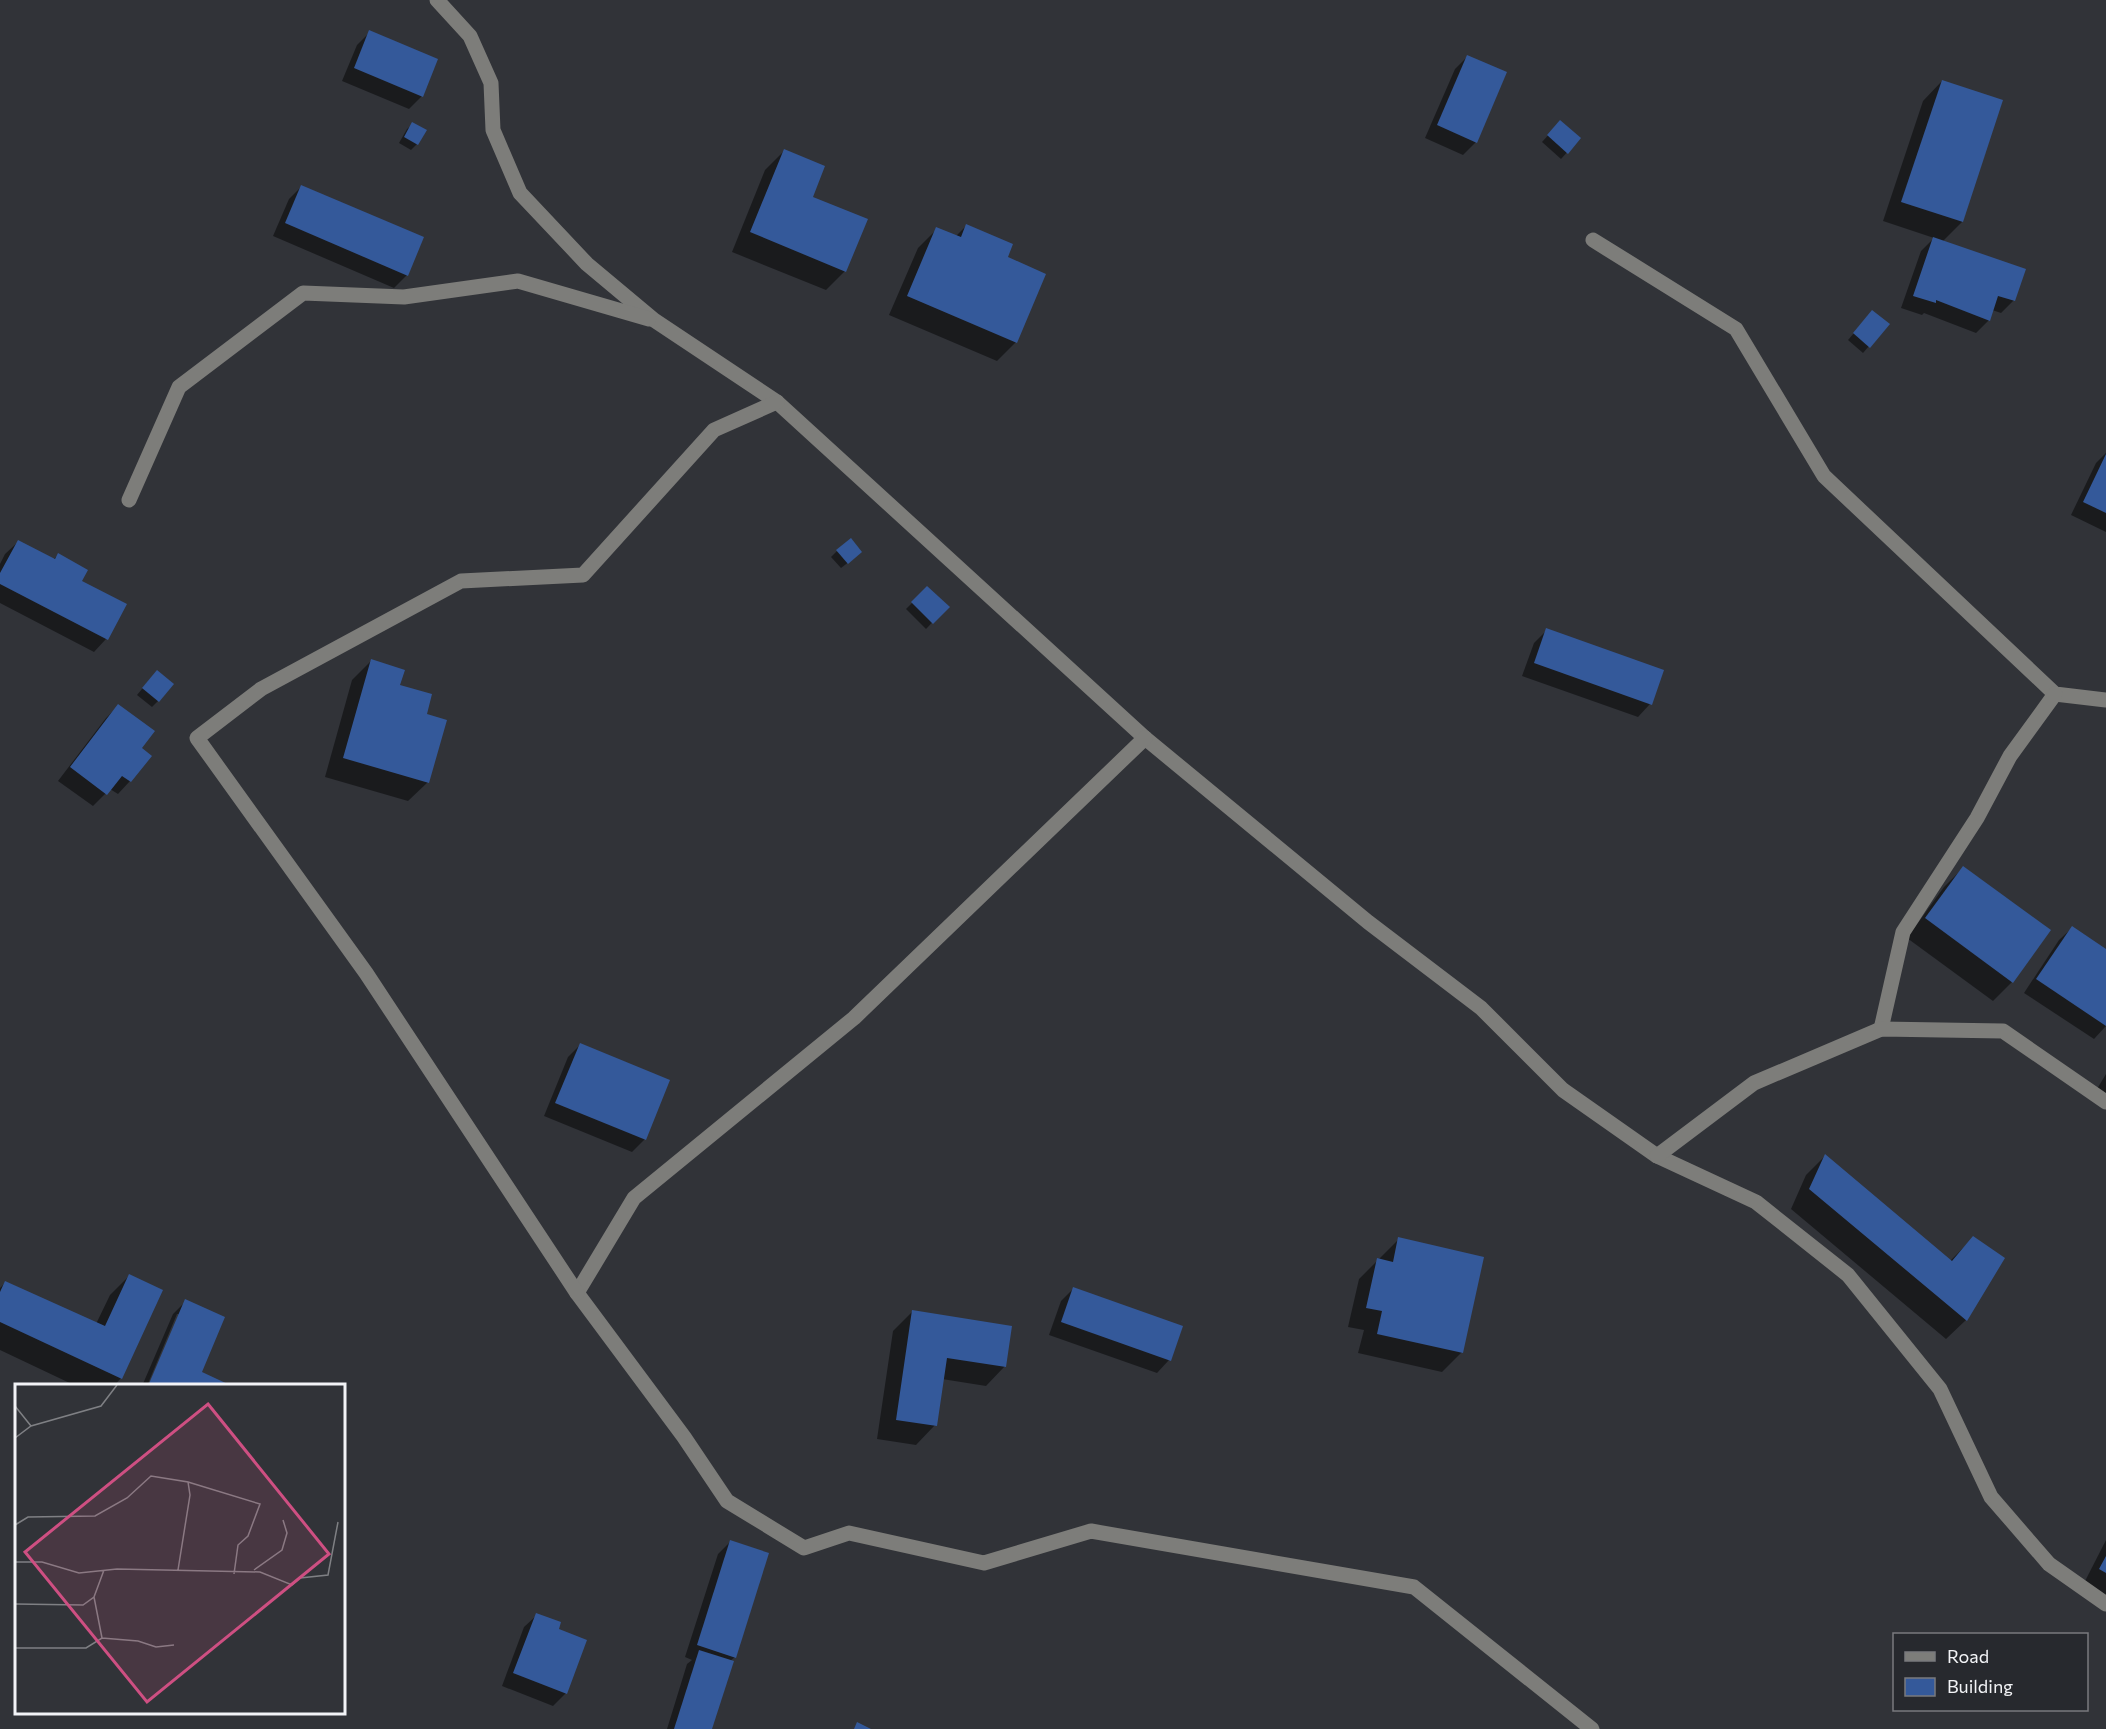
<svg xmlns="http://www.w3.org/2000/svg" width="2106" height="1729" font-family="Commissioner,sans-serif">
<rect width="100%" height="100%" fill="#313338"/>
<g fill="#0007">
<path d="M370,32L436,60L422,96L409,109L342,81L357,45Z"/>
<path d="M1467,57L1476,142L1463,155L1425,138L1455,69Z"/>
<path d="M1942,81L1962,222L1942,242L2014,300L2001,313L1992,310L1989,320L1976,333L1924,313L1922,315L1901,308L1921,251L1934,238L1883,221L1923,101Z"/>
<path d="M1560,122L1579,139L1561,159L1542,142Z"/>
<path d="M413,124L417,144L411,150L399,143L407,129Z"/>
<path d="M784,151L811,198L845,271L826,290L732,252L765,170Z"/>
<path d="M301,187L407,275L394,288L273,236L289,199Z"/>
<path d="M966,226L1006,258L1016,342L997,361L889,315L918,248L937,229L955,237Z"/>
<path d="M1867,318L1888,324L1863,353L1848,340Z"/>
<path d="M2106,453V532L2071,515L2096,463Z"/>
<path d="M18,542L53,560L58,555L80,582L125,605L106,639L94,652L0,603V564L5,554Z"/>
<path d="M837,551L854,558L841,568L831,557Z"/>
<path d="M927,588L947,607L926,629L906,609Z"/>
<path d="M1547,630L1650,704L1638,717L1522,676L1534,643Z"/>
<path d="M371,661L426,715L428,782L408,801L325,777L352,680Z"/>
<path d="M151,678L158,701L152,707L137,695Z"/>
<path d="M118,706L130,781L118,794L110,789L93,806L58,781L106,718Z"/>
<path d="M1963,868L2012,982L1993,1001L1907,938L1944,887Z"/>
<path d="M2072,928L2106,950V1026L2094,1039L2024,993L2059,940Z"/>
<path d="M580,1045L645,1139L632,1152L544,1116L568,1057Z"/>
<path d="M2106,1074V1094L2097,1089Z"/>
<path d="M1825,1156L1950,1261L1973,1238L1966,1320L1946,1339L1791,1209L1806,1175Z"/>
<path d="M1399,1239L1462,1352L1442,1372L1358,1353L1364,1330L1348,1327L1359,1279Z"/>
<path d="M129,1276L161,1291L121,1378L114,1386H76L0,1350V1288L6,1282L96,1324L110,1295Z"/>
<path d="M1074,1288L1181,1327L1169,1360L1157,1373L1049,1335L1061,1301Z"/>
<path d="M186,1301L223,1317L200,1373L228,1386H150L180,1314H177L147,1386H142L173,1314Z"/>
<path d="M912,1312L1005,1366L986,1386L942,1379L935,1425L916,1445L877,1439L893,1331Z"/>
<path d="M2106,1540V1602L2081,1589Z"/>
<path d="M730,1542L735,1657L730,1661L710,1729H667L687,1664L692,1660L685,1657L718,1554Z"/>
<path d="M537,1615L557,1630L566,1693L553,1706L502,1686L524,1627Z"/>
</g>
<g fill="#34599a">
<path d="M369,30L438,59L423,97L354,68Z"/>
<path d="M1467,55L1507,72L1477,143L1437,125Z"/>
<path d="M1942,80L2003,100L1963,222L1901,202Z"/>
<path d="M1560,120L1581,138L1568,154L1547,135Z"/>
<path d="M412,122L427,130L418,145L404,137Z"/>
<path d="M784,149L825,166L813,197L868,219L846,272L750,232Z"/>
<path d="M301,185L424,237L408,276L285,223Z"/>
<path d="M966,224L1013,244L1008,257L1046,274L1017,343L907,296L936,227L961,237Z"/>
<path d="M1933,237L2026,269L2015,301L1998,296L1990,321L1936,300V303L1913,296Z"/>
<path d="M1872,310L1890,324L1870,348L1853,333Z"/>
<path d="M2106,454V513L2083,502Z"/>
<path d="M851,538L862,552L848,564L836,550Z"/>
<path d="M18,540L55,559L58,553L88,570L82,581L127,604L108,640L0,584V573Z"/>
<path d="M927,586L950,607L933,624L911,602Z"/>
<path d="M1546,628L1664,670L1652,705L1534,663Z"/>
<path d="M371,659L405,670L400,685L432,694L427,714L447,720L429,783L343,758Z"/>
<path d="M157,670L174,684L159,702L142,688Z"/>
<path d="M118,704L155,731L142,748L152,756L131,782L122,776L107,795L70,767Z"/>
<path d="M1963,866L2051,930L2013,983L1925,918Z"/>
<path d="M2072,926L2106,949V1026L2036,979Z"/>
<path d="M580,1043L670,1080L646,1140L555,1103Z"/>
<path d="M1825,1154L1952,1261L1973,1236L2005,1258L1967,1321L1809,1189Z"/>
<path d="M1398,1237L1484,1257L1463,1353L1377,1334L1382,1311L1366,1308L1377,1258L1393,1262Z"/>
<path d="M129,1274L163,1290L122,1379L0,1322V1292L5,1281L105,1326Z"/>
<path d="M1073,1287L1183,1326L1171,1361L1061,1322Z"/>
<path d="M185,1299L225,1317L202,1372L232,1386H148Z"/>
<path d="M912,1310L1012,1326L1006,1367L947,1358L937,1426L896,1420Z"/>
<path d="M730,1540L769,1553L736,1658L697,1645Z"/>
<path d="M2106,1556V1573L2099,1569Z"/>
<path d="M536,1613L561,1622L559,1629L587,1640L567,1694L513,1673Z"/>
<path d="M699,1650L734,1661L712,1729H674Z"/>
<path d="M857,1722L871,1729H854Z"/>
</g>
<g fill="none" stroke-linecap="round" stroke-linejoin="round">
<g stroke="#7d7d7a" stroke-width="15">
<path d="M437,0L470,36L491,83L493,130L520,193L587,264L654,320L777,402L1145,738L1368,922L1481,1008L1563,1090L1657,1156L1756,1202L1848,1275L1940,1389L1991,1497L2049,1564L2106,1604"/>
<path d="M1593,240L1736,329L1824,476L2055,694L2106,700"/>
<path d="M129,500L179,387L303,293L404,297L518,281L649,319"/>
<path d="M1145,738L854,1018L634,1198L577,1293L684,1437L727,1501L804,1548L849,1533L984,1563L1091,1531L1414,1587L1592,1729"/>
<path d="M1881,1029L1903,932L1977,818L2010,756L2055,694"/>
<path d="M1657,1156L1754,1083L1881,1029L2003,1031L2106,1102"/>
<path d="M577,1293L366,973L197,738L261,689L461,581L583,575L714,430L777,402"/>
</g>
</g>
<g transform="translate(15 1384)">
<rect width="330" height="330" fill="#313338"/>
<path fill="none" stroke="#7f8084" stroke-width="1.5" d="M0,22L16,42M0,54L16,42L86,22L102,1M173,98L245,120L233,152L223,161L219,190M0,141L13,133L80,132L112,114L136,92L173,98L175,111L163,186M0,178H27L64,189L102,185L245,188L277,201L285,194L313,191L323,138M239,186L267,166L272,149L268,136M79,213L87,254M0,220L68,221L79,213L89,186M0,264H71L87,254L123,257L141,263L159,261"/>
<path fill="#ce4f82" fill-opacity="0.15" stroke="#ce4f82" stroke-width="3" d="M193,20L314,170L132,318L10,168Z"/>
<rect width="330" height="330" fill="none" stroke="#f3f4f7" stroke-width="3"/>
</g>
<rect x="1893" y="1633" width="195" height="78" fill="#27292e" stroke="#797a7e" stroke-width="1.5"/>
<rect x="1905" y="1652" width="30" height="9" fill="#7d7d7a" stroke="#797a7e" stroke-width="1.5"/>
<text x="1947" y="1663" font-size="18" fill="#f3f4f7">Road</text>
<rect x="1905" y="1678" width="30" height="18" fill="#34599a" stroke="#797a7e" stroke-width="1.5"/>
<text x="1947" y="1693" font-size="18" fill="#f3f4f7">Building</text>
</svg>
